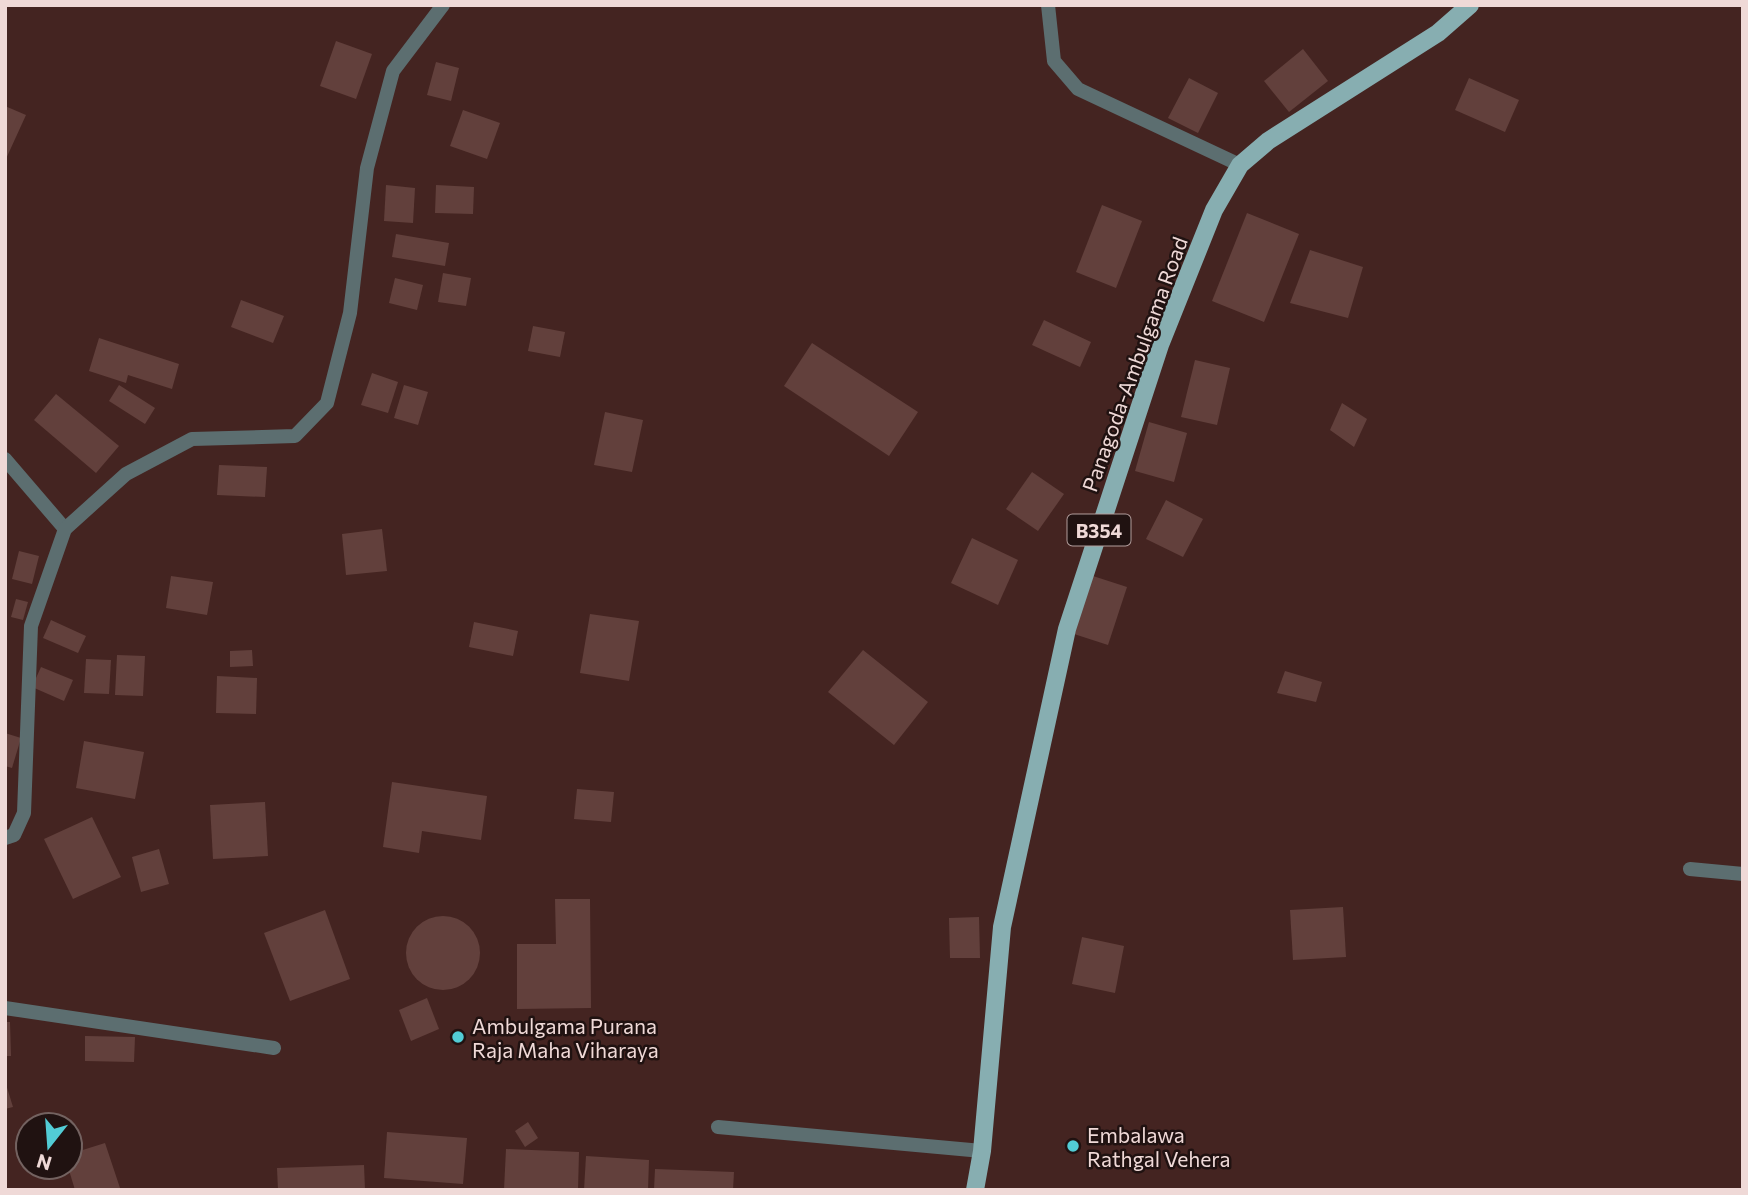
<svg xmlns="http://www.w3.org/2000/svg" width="1748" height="1195" font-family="Commissioner,sans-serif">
<rect width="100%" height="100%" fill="#442421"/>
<g fill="#62403c">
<path d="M336,41L372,54L356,99L320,86Z"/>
<path d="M1303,49L1328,81L1289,112L1264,81Z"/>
<path d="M436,62L459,68L451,101L427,95Z"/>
<path d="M1189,78L1218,93L1198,133L1168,118Z"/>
<path d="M1469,78L1519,100L1505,132L1455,110Z"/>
<path d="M5,106L26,115L5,161Z"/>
<path d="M463,110L500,123L487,159L450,146Z"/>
<path d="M386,185L415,188L413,223L384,221Z"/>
<path d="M436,185L474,187L473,214L435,213Z"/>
<path d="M1102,205L1142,221L1116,288L1076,272Z"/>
<path d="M1247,213L1299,234L1264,322L1212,301Z"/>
<path d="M396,234L449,243L445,266L392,257Z"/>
<path d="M1310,250L1363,267L1348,318L1290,303Z"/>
<path d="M443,273L471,278L466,306L438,302Z"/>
<path d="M395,278L423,285L417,310L389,303Z"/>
<path d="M241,300L284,316L273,343L231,327Z"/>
<path d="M1044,320L1091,342L1080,367L1032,345Z"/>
<path d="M533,326L565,332L560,357L528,351Z"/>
<path d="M99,338L179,364L172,389L128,375L126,383L89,371Z"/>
<path d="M812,343L918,412L889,456L784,386Z"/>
<path d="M1195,360L1230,368L1217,425L1181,417Z"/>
<path d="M372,373L398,382L388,413L361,405Z"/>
<path d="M119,385L155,408L145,424L109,401Z"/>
<path d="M404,385L428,392L418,425L394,418Z"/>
<path d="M56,394L119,446L96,473L34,420Z"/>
<path d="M1342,403L1367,419L1354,447L1330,430Z"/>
<path d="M605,412L643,420L632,472L594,465Z"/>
<path d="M1149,422L1187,433L1174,482L1135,471Z"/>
<path d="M219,465L267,467L265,497L217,495Z"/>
<path d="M1032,472L1064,494L1038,531L1006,509Z"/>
<path d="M1166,500L1203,519L1183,557L1146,539Z"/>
<path d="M382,529L387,571L346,575L342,534Z"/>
<path d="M972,538L1018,560L998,605L951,583Z"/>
<path d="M19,551L39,556L32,584L12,579Z"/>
<path d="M171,576L213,582L207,615L166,608Z"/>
<path d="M1093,576L1127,587L1108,645L1074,634Z"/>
<path d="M16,599L28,602L23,620L11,617Z"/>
<path d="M590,614L639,621L629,681L580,673Z"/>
<path d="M51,620L86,636L78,653L43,638Z"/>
<path d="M474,622L518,631L513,656L469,647Z"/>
<path d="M252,650L253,666L230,667V651Z"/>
<path d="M863,650L928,702L894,745L828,692Z"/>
<path d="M117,655L145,656L143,696L115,695Z"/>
<path d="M86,659L111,660L109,694L84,693Z"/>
<path d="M41,667L73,680L64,701L32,687Z"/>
<path d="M1285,671L1322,682L1316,702L1277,693Z"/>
<path d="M217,676L257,678L256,714L216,713Z"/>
<path d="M5,733L21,738L12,768L5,766Z"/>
<path d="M84,741L144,752L135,799L76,788Z"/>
<path d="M392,782L487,796L481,840L422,831L419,853L383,847Z"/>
<path d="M577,789L614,792L611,822L574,819Z"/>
<path d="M265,802L268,856L213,859L210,805Z"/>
<path d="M92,817L121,877L73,899L44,839Z"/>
<path d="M159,849L169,884L141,892L132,857Z"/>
<path d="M555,899H590L591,1008L517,1009V944H556Z"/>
<path d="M1343,907L1346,957L1293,960L1290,910Z"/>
<path d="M325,910L350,979L290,1001L264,933Z"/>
<circle cx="443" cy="953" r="37"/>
<path d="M979,917L980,958H950L949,918Z"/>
<path d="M1082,937L1124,946L1115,993L1072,984Z"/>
<path d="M427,998L439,1029L411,1041L399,1010Z"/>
<path d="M5,1022H10L11,1056H5Z"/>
<path d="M85,1036L135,1037L134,1062L85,1061Z"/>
<path d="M5,1081L13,1107L5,1109Z"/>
<path d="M528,1122L538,1138L525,1147L515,1131Z"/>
<path d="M387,1132L467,1138L463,1184L384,1178Z"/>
<path d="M105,1143L120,1188L75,1190L68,1167L70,1154Z"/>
<path d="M506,1149L579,1152L578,1190H504Z"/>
<path d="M586,1156L649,1160L648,1190H584Z"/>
<path d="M364,1165L365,1190H278L277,1168Z"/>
<path d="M655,1169L734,1172L733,1190H654Z"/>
</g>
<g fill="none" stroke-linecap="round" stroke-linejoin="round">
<path stroke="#5c6e70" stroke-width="14" d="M5,459L65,529"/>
<g stroke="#5c6e70" stroke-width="14">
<path d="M1048,5L1054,61L1078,89L1240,165"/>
<path d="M5,838L14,835L24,813L31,626L65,529L126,474L192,439L295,436L327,403L350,313L367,168L393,71L443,5"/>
<path d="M1690,869L1743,874"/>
<path d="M5,1008L274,1048"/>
<path d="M718,1127L982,1151"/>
</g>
<path stroke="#87aeb1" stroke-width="18" d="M975,1190L982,1151L1002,927L1067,629L1160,345L1214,210L1240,165L1268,141L1438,33L1470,5"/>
</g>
<g fill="#52ccd5" stroke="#201211" stroke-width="2.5">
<circle cx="458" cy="1037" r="7"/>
<circle cx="1073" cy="1146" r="7"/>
</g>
<g text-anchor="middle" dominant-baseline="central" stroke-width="5" stroke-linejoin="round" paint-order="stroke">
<rect fill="#201211" stroke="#b19d9c" stroke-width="2" x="1067.5" y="514.5" width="63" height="31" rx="5"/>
<g font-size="19" font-weight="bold" fill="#efd9d7">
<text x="1099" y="530">B354</text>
</g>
<g font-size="21" fill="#efd9d7" stroke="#201211">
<text transform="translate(1134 364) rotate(-70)">Panagoda-Ambulgama Road</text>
</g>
<g font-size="21" fill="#efd9d7" stroke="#201211" text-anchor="start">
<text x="472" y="1025">Ambulgama Purana<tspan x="472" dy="24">Raja Maha Viharaya</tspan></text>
<text x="1087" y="1134">Embalawa<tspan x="1087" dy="24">Rathgal Vehera</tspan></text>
</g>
</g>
<rect width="1748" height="1195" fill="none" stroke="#efd9d7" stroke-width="14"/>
<g transform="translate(49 1146) rotate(197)"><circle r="33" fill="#201211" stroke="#736260" stroke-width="2"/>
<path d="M0-5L12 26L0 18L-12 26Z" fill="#52ccd5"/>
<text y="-10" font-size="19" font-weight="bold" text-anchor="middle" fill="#efd9d7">N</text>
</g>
</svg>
